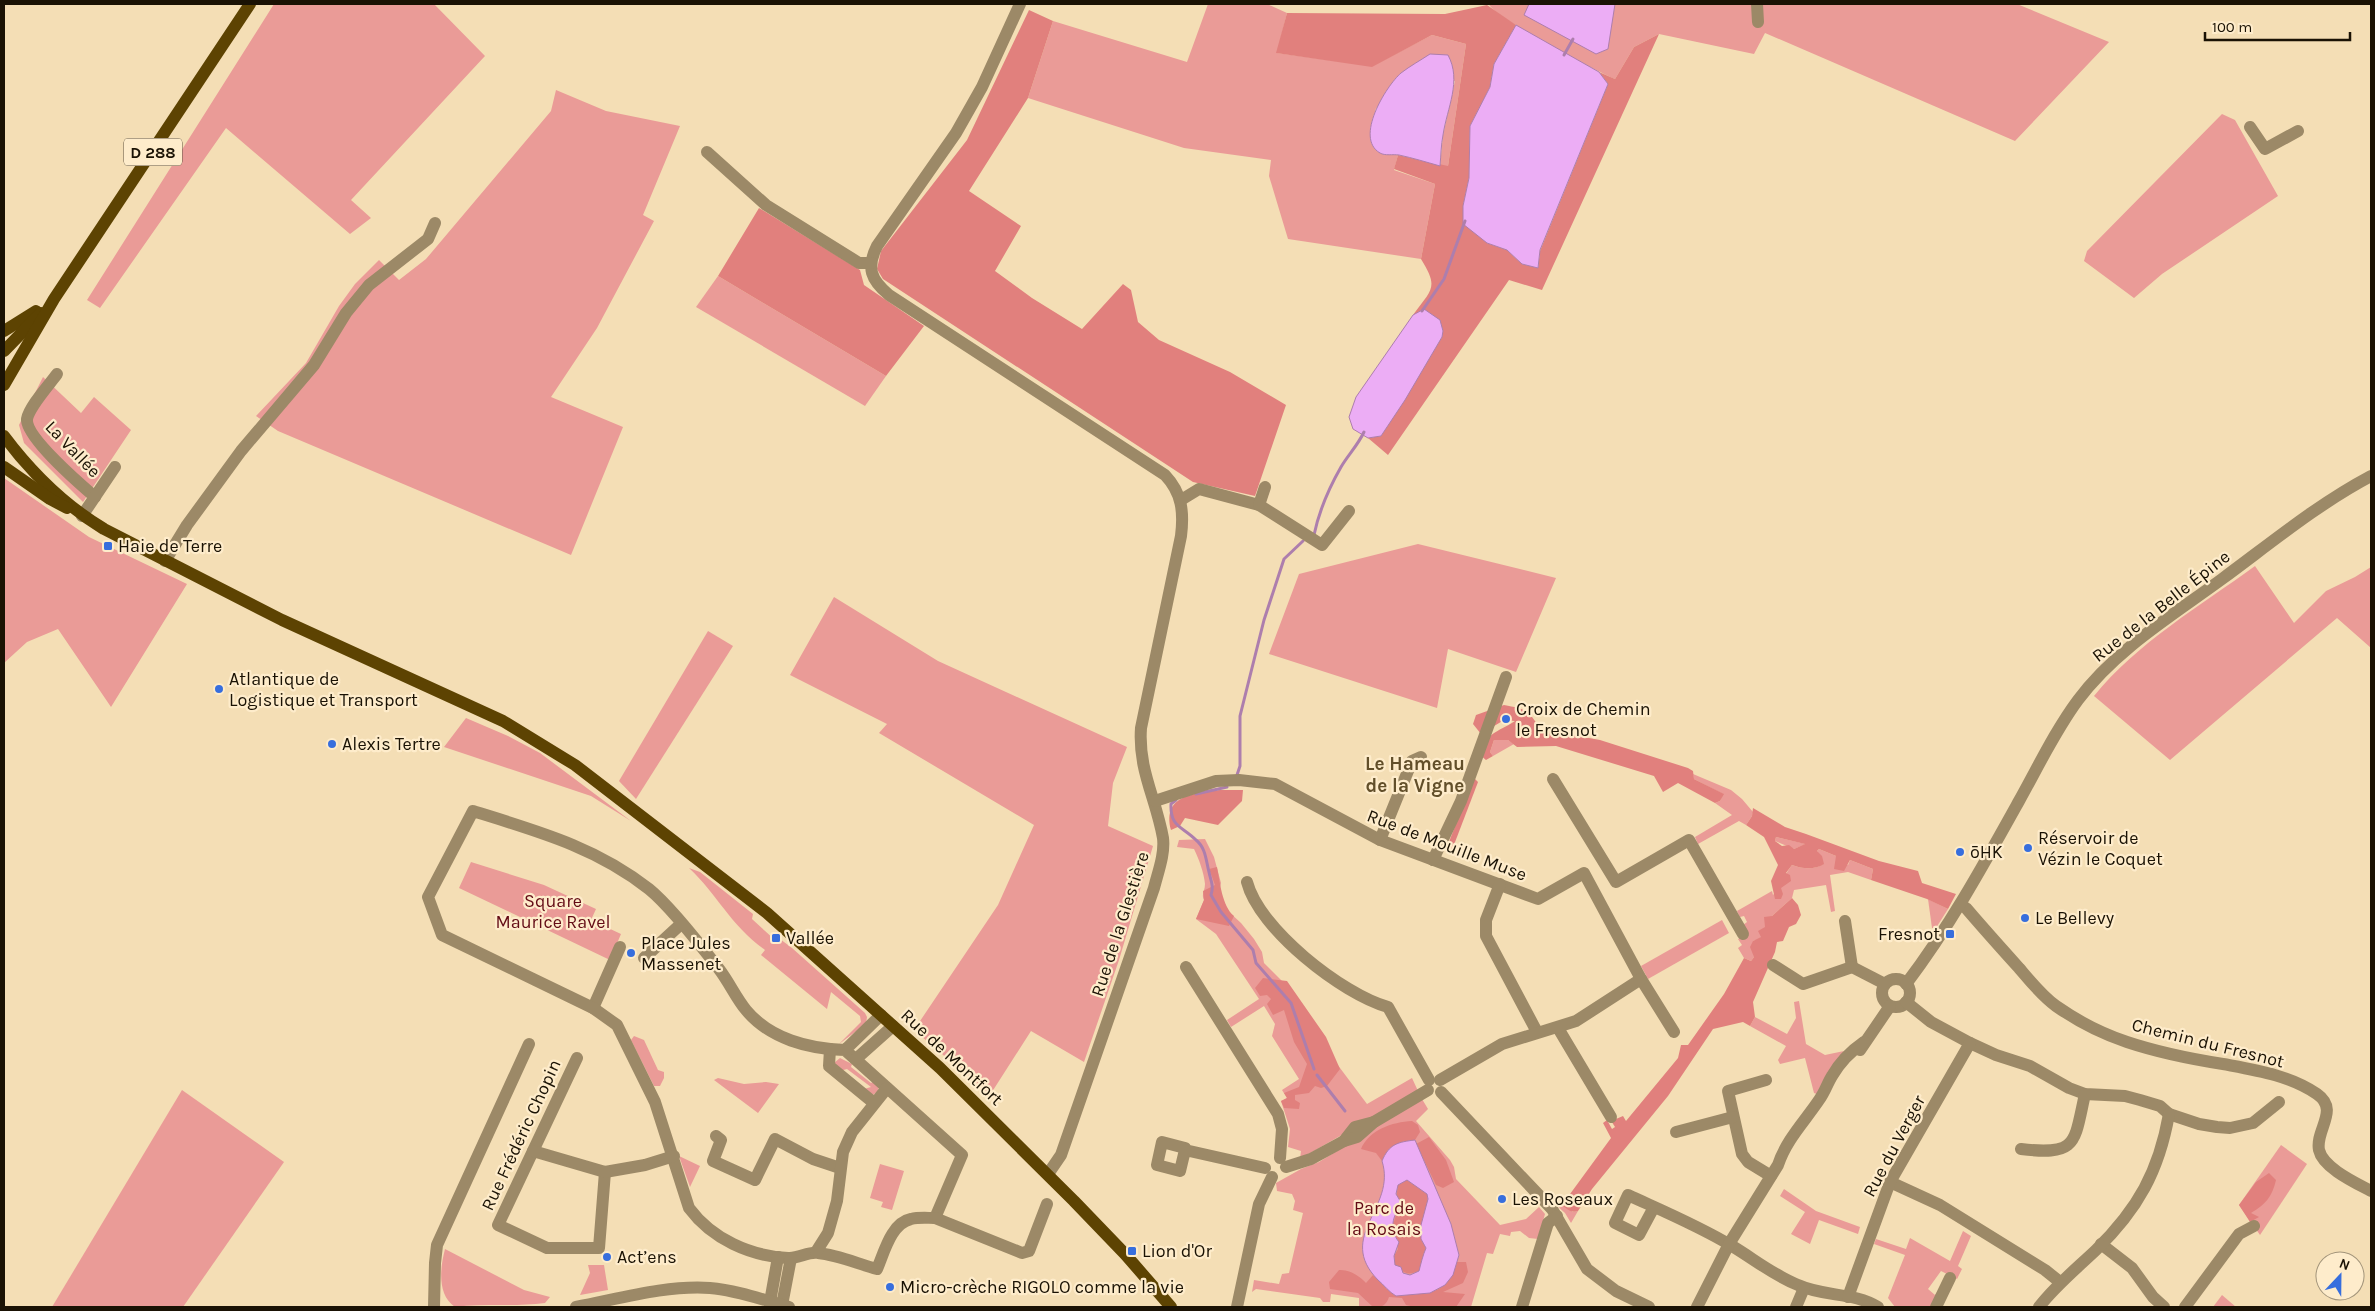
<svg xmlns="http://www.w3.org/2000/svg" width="2375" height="1311" font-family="Karla,sans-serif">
<rect width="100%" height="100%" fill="#f4deb5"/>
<g fill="#ea9b97">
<path d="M274,4H434L485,56L351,200L371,218L350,234L226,128L100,308L87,300Z"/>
<path d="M1208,4H1267L1287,13L1277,53L1372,66L1432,35L1466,44L1448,166H1440L1443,135L1455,81L1376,108L1370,136L1381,154L1398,155L1394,170L1435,184L1421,259L1288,239L1269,176L1271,160L1184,148L1028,98L1053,21L1187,62Z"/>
<path d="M1489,4H2017L2109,42L2015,141L1765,33L1754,54L1659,34L1634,47L1615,79C1596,71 1492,16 1489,4Z"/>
<path d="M556,90L606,111L680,126L643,215L654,221L597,328L551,397L623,427L571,555L278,431L256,416L306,363L339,306L355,284L379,260L399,280L426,259L551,111Z"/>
<path d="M2222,114L2235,120L2278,196L2162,274L2134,298L2084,261L2087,251Z"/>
<path d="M718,276L886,376L865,406L696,307Z"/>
<path d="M43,377L81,413L94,397L131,430L83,502L24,443L19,425Z"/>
<path d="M4,478L89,537L187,584L111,707L58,629L27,642L4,663Z"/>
<path d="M1418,544L1556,578L1516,672L1448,649L1437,708L1269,654L1299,574Z"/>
<path d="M2255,566L2294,623L2326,591L2355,577L2371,567V648L2337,618L2170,760L2094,696C2137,643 2200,606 2255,566Z"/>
<path d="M834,597L938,661L1127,747L1113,783L1108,826L1153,846L1119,960L1084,1062L1031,1031L990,1095L914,1030L998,905L1034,825L879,733L887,724L790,675Z"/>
<path d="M708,631L733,646L636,799L619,781Z"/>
<path d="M466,718L508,736L540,753L631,821L591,796L444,747Z"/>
<path d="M1494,740H1508L1514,744L1493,756L1490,752Z"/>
<path d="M1693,774L1731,790L1742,799L1753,812L1752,816L1746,825L1739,821L1698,844L1695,837L1732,815L1715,803L1720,801L1723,794L1694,779Z"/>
<path d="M1776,837L1806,844L1794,849L1775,841Z"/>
<path d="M1205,839L1214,857L1221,883L1219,893L1229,912L1241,923L1254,939L1262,952L1264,963L1296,995L1307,1024L1367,1104L1412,1078L1418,1091L1300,1159L1301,1151L1288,1147L1290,1129L1281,1101L1287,1098L1282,1090L1299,1079L1272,1036L1275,1024L1264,1006L1231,1027L1227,1020L1259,999L1216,934L1196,919L1204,900C1201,894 1205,891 1205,884C1204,873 1199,859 1194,849L1177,847L1179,840Z"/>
<path d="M1819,849L1836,856L1848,865L1850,860L1873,869L1871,880L1848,872L1830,875L1835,911L1831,912L1826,885L1794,890L1792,898L1772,916L1760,939L1753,941L1754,957L1751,961L1744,958L1738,948L1742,945L1738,939L1745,935L1743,925L1747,922L1744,916L1740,917L1737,911L1772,891L1773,895C1782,886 1784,875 1792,865C1802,869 1815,870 1823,864L1817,851Z"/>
<path d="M471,862L544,885L596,909L591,920L621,934L610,960L459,888Z"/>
<path d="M689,868L700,872L753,914L752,919L775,940L780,939L792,948L865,1013L867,1017L866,1024L839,1044L861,1022L860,1016L831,992L827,1009L761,955L765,950C730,925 718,895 689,868Z"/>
<path d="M1928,899L1948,909L1936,928H1932Z"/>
<path d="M1722,920L1729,933L1648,979L1641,966Z"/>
<path d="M1799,1001L1806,1044L1825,1055L1844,1051L1819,1095L1814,1093L1805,1058L1780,1064L1778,1060L1786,1046L1750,1026L1755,1017L1787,1034L1796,1018L1794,1002Z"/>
<path d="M634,1036L644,1040L658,1070L664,1072V1078L660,1086H654L631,1040Z"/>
<path d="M840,1058L852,1064L851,1067L871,1083L874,1081L879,1086L878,1091L873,1095L864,1089L871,1087L847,1069L840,1071L834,1063Z"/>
<path d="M718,1078L744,1084L766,1082L779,1084L758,1113L714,1080Z"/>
<path d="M182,1090L284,1162L183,1307H52Z"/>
<path d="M1422,1099L1428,1109L1416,1121L1450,1160L1454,1167L1456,1179L1500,1225L1526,1219L1539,1207L1545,1214L1538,1239L1529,1238L1520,1231L1511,1232L1510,1236L1500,1234L1493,1254L1487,1253L1471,1307H1359V1298L1331,1294L1330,1302H1323L1320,1298L1256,1289L1252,1292L1254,1280L1279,1284L1282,1274L1289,1273L1303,1213L1293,1210L1295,1201L1292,1194L1277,1191L1276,1183L1301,1169L1319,1162Z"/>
<path d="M2281,1145L2307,1164L2260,1235L2239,1205Z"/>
<path d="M679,1156L700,1166L690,1187Z"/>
<path d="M880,1164L904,1171L892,1210L881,1207L883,1202L870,1198Z"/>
<path d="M1784,1189L1816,1211L1860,1227L1858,1234L1819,1220L1810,1244L1791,1234L1805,1212L1780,1196Z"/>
<path d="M1556,1205H1562L1573,1212L1578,1211L1571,1223L1565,1213Z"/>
<path d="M1963,1231L1971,1236L1958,1266L1962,1269L1957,1279L1941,1271L1928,1289L1935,1295L1937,1292L1933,1307H1895L1888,1298L1905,1255L1874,1244L1876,1239L1906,1249L1910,1238L1950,1261Z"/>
<path d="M445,1249L524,1290L550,1297L545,1303C515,1307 485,1303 455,1307C437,1295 440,1268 445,1249Z"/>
<path d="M588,1265H604L608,1290L580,1295L590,1273Z"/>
<path d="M2222,1295L2236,1307H2213Z"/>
</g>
<g fill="#e1807d" fill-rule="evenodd">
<path d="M1487,5L1516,25L1494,64L1490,87L1470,126L1469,178L1463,206L1487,243L1507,250L1522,264L1538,268L1540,251L1608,84L1599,72L1615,79L1634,47L1659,34L1542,290L1509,280L1388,455L1368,438L1381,436L1442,337L1424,309L1413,315C1432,289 1439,288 1421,259L1435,184L1394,169L1398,155L1448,166L1466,44L1432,35L1372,67L1276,53L1287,13L1445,14Z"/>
<path d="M1029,10L1053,21L1028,98L969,191L1021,226L995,271L1032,298L1082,329L1123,284L1131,290L1138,322L1159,340L1230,372L1286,405L1255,496L1193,482L883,279L877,269L881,251L967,140Z"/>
<path d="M759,208L860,270L864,285L924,326L886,376L718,276Z"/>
<path d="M1504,705C1526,709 1529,710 1540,729L1600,740L1688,768L1693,771L1694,779L1724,794L1720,801L1715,803L1678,783L1663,792L1654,776L1556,746L1517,747L1508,740H1494L1490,752L1493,756L1486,760L1480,755C1489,730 1495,734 1515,721L1504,720L1481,734L1473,724L1476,715Z"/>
<path d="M1474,778L1478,782L1452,850L1445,852Z"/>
<path d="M1220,790H1243L1242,801L1218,825L1185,818L1180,826L1171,830C1162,794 1195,794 1220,790Z"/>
<path d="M1753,808L1785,827L1806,834L1879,861L1918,871L1922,883L1956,894L1948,909L1927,899L1871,880L1873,869L1850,860L1844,871L1834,869L1836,856L1819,849L1817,851L1822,856L1824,864C1815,870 1802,869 1792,865L1786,873L1790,875L1791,881L1781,888L1783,894L1781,899H1775L1771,881L1778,865L1764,837L1746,825L1752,816ZM1776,837L1805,844L1794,849L1789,845L1782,846L1775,841Z"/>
<path d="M1217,867C1220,882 1222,906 1234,916L1229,926L1196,919L1204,900L1203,891L1215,885L1209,869Z"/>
<path d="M1792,898L1798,905L1801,915L1796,924L1789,927L1783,941L1777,942L1775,952L1753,1002L1755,1017L1750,1026L1743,1022L1713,1029L1668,1096L1592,1189L1578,1211C1571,1213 1568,1210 1562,1205L1611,1138L1603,1123L1607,1120L1612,1129L1615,1127L1610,1119H1616L1623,1116L1626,1121L1678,1058L1681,1045H1688L1724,994L1744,958L1751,961L1754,957L1750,947L1753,941L1761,937L1758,931L1765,927L1764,917L1772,916Z"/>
<path d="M1263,978L1287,981L1326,1037L1340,1069L1327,1086L1321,1088L1315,1086L1309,1093L1295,1095V1100L1300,1103L1299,1109L1284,1108L1281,1101L1287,1098L1284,1093L1299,1087L1307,1064L1294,1042L1284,1010L1273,1015L1267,1004L1271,999L1267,995L1260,996L1255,988Z"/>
<path d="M1412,1121L1418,1125L1420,1132L1415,1140C1401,1141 1387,1147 1382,1161L1376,1153L1361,1149C1369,1130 1392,1122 1412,1121Z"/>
<path d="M1429,1137L1446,1160L1454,1182L1443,1188L1436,1185L1416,1144Z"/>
<path d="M2269,1173L2276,1180C2272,1197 2266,1204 2251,1213L2259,1217L2250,1222L2239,1205L2256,1182Z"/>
<path d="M1407,1180C1413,1185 1422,1187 1427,1194C1431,1200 1417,1229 1426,1248C1423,1255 1421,1263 1419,1271C1407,1276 1404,1273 1395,1265L1394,1256L1398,1249L1392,1226C1400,1209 1395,1201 1398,1185Z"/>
<path d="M1457,1262H1466L1468,1272L1463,1283L1443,1292L1465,1294L1456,1307H1415L1406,1305L1402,1298L1389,1297C1386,1306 1382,1307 1373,1307L1358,1293L1330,1289L1329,1282L1339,1270C1348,1269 1360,1276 1366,1283L1373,1275L1396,1296C1427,1289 1444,1301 1457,1262Z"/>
</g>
<g fill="#ecadf5" stroke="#ad7ead" fill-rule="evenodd">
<path d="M1529,4H1615L1608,49L1596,54L1524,15Z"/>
<path d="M1516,25L1599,72L1608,84L1540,250L1538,268L1522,264L1507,250L1487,243L1463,224V206L1469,178L1470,126L1490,87L1494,64Z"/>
<path d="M1430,54L1448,55C1462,81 1447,108 1443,135C1441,145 1441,155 1440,166C1426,162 1413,158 1399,155C1393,154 1385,156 1380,153C1354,138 1386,86 1401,73C1410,66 1421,60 1430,54Z"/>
<path d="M1424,309L1440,320L1443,331L1442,337L1405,400L1381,436L1368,438L1353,429L1349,417L1356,397L1413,315Z"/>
<path d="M1415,1140L1451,1224L1459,1255L1453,1275L1445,1285L1430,1293L1396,1296C1389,1292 1384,1285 1378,1280C1335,1236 1397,1208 1382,1161C1389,1144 1398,1142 1415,1140ZM1407,1180L1427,1194L1428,1199L1421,1225V1239L1426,1248C1423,1255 1421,1263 1419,1271L1410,1275L1403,1273L1401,1267L1395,1265L1394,1256L1399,1242C1389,1230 1392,1216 1402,1204L1396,1194L1398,1185Z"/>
</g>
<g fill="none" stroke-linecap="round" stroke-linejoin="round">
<g stroke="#ad7ead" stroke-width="3">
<path d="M1564,55L1573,39"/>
<path d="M1422,311L1444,279L1465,221"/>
<path d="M1314,535C1319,511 1329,488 1341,467C1348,455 1358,445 1364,432"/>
<path d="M1237,775L1240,766V716L1264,620L1284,559L1303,541"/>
<path d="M1196,794L1227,787"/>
<path d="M1176,800L1171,804C1170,827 1182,826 1196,840C1206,848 1206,861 1209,872C1211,882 1214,885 1211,895L1221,912L1253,950L1256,963L1291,1003L1314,1069"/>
<path d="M1317,1075L1345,1111"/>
</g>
<g stroke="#9c8967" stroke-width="12">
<path d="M1020,4L982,87L956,133L877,246C866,268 871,280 889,295L1165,475C1182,493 1184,512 1181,536L1141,728C1138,770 1156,798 1163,838C1165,854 1158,872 1154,888L1061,1155L1048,1174"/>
<path d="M1757,4L1758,22"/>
<path d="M2250,127L2265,149L2298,131"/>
<path d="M707,152L766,205L859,263H871"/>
<path d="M57,374C49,385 29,407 27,419C25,437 81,485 95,497"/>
<path d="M1181,500L1199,489L1259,505L1322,545L1349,511"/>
<path d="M1259,505L1265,487"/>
<path d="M82,516L115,467"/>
<path d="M165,561L187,525L241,451L314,365L346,313L369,285L428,239L435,223"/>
<path d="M1553,779L1616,882L1689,840L1743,934"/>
<path d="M1155,801L1216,781L1239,780L1275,784L1380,840L1538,899L1584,873L1641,979L1674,1032"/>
<path d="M1380,840L1412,761L1421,757"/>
<path d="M1433,860L1461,801L1506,677"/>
<path d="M1247,882C1259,929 1342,994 1388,1007L1429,1080"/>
<path d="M1500,884L1486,920V936L1537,1032"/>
<path d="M1960,905L1966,908C1983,928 2001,948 2019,968C2030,981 2042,996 2056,1006C2076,1020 2103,1034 2127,1042C2157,1052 2191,1059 2223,1064C2255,1070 2289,1075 2317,1094C2340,1110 2315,1130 2319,1150C2323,1168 2356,1183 2371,1191"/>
<path d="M1845,921L1852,967"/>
<path d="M644,958L681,924"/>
<path d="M1773,965L1803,984L1852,967L1885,984"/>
<path d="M1186,967L1278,1114L1282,1129L1280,1158"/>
<circle cx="1896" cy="993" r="14"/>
<path d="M1906,984C1950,926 1984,864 2019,801C2038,767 2055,731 2078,700C2115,650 2173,615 2222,579C2271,543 2318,504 2371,476"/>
<path d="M1906,1002L1931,1022L1970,1043L1996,1055L2030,1066L2069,1088L2085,1094L2125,1096L2140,1100L2160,1106L2169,1114L2199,1124L2217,1127L2230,1128L2253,1123L2279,1102"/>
<path d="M593,1008L620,947"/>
<path d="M1558,1028L1611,1117"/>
<path d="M830,1049L829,1066L874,1103"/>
<path d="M845,1050L962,1155L935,1218C927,1218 919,1217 911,1219C891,1223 884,1253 877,1269C858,1264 838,1255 818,1253C809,1251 798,1259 788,1258C750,1256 712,1239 689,1208L655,1102L617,1025L593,1008L442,935L428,897L473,811C537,831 596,847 649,889C670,906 702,947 719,969C729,982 736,998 746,1010C770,1039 809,1049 845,1050L881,1015"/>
<path d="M1860,1050L1890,1006"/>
<path d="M577,1058L498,1225L547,1248H599L605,1172"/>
<path d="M856,1059L893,1026"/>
<path d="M1440,1080L1502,1044L1576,1021L1641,979"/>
<path d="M1766,1080L1728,1091L1742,1154L1748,1162L1771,1176"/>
<path d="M1441,1092L1552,1209L1587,1269L1616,1291L1649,1307"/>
<path d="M1676,1132L1733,1117"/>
<path d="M716,1136L721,1140L713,1161L755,1180L775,1139L813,1159L840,1168"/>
<path d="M1344,1141L1355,1127L1374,1122"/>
<path d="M2021,1149C2078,1156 2074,1143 2085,1094"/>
<path d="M1185,1150L1180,1171L1157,1165L1162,1142L1185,1148V1150L1265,1168"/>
<path d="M533,1151L605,1172L645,1165L674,1156"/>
<path d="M1286,1167L1311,1159L1344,1141L1357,1137L1374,1122L1428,1090"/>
<path d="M1890,1182L1940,1205L2045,1270L2060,1282"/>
<path d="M1654,1207L1639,1235L1615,1223L1628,1195C1663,1211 1699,1226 1732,1246C1754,1259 1773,1275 1798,1285C1824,1297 1854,1292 1878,1307"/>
<path d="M935,1218L1022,1253L1029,1251L1047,1204"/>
<path d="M2101,1244L2132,1268L2153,1297L2164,1307"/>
<path d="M816,1252L828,1233L837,1201L843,1152L852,1132L887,1088"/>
<path d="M1848,1297L1890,1182L1970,1043"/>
<path d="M770,1302L778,1257"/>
<path d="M782,1305L791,1258"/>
<path d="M434,1307L435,1263L437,1245L529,1044"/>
<path d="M576,1307C619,1299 665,1285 710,1288C736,1290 764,1300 789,1307"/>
<path d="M1237,1307L1259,1204L1272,1177"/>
<path d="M1522,1307L1548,1223L1557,1216"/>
<path d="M1697,1307L1729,1244L1778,1165C1786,1140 1805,1121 1819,1100C1825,1092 1827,1084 1832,1076C1840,1062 1851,1051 1864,1042"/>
<path d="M1796,1307L1804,1288"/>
<path d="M1936,1307L1950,1278"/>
<path d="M2039,1307C2055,1286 2076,1269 2096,1250C2138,1209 2159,1171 2169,1114"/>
<path d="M2185,1307L2239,1234L2254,1226"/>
</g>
<g stroke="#5d4302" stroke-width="12">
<path d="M4,331L36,311"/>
<path d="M4,351L41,313"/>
<path d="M4,385L54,299L250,4"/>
<path d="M4,436C31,472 66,506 104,529L282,620L503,721L575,765L767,913L940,1068L1074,1201L1125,1254L1171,1307"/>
<path d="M4,467L50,499L67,508"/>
</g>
</g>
<g fill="#376edd" stroke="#feeccb" stroke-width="2">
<rect x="103" y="541" width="10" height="10" rx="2.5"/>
<circle cx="219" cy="689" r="5"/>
<circle cx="1506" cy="719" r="5"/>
<circle cx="332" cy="744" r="5"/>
<circle cx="2028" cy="848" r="5"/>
<circle cx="1960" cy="852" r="5"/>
<circle cx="2025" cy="918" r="5"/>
<rect x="1945" y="929" width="10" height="10" rx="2.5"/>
<rect x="771" y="933" width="10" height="10" rx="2.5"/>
<circle cx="631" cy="953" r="5"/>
<circle cx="1502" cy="1199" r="5"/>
<rect x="1127" y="1246" width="10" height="10" rx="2.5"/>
<circle cx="607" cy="1257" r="5"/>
<circle cx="890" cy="1287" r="5"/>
</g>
<g text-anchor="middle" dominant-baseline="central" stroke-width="4.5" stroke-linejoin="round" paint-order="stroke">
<rect fill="#feeccb" stroke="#5e5340" stroke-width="1" x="124" y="138.5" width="58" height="27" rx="4"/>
<g font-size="16" font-weight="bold" fill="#1a1204">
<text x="153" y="152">D 288</text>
</g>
<g font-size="18" fill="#1a1204" stroke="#feeccb">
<text transform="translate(73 449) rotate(46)">La Vallée</text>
<text transform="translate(2161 606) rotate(-38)">Rue de la Belle Épine</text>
<text transform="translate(1447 845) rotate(21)">Rue de Mouille Muse</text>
<text transform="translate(1120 924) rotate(-72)">Rue de la Glestière</text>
<text transform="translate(2208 1043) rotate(14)">Chemin du Fresnot</text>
<text transform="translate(952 1057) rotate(43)">Rue de Montfort</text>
<text transform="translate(521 1135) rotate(-65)">Rue Frédéric Chopin</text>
<text transform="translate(1894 1146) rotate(-62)">Rue du Verger</text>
</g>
<g font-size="18" fill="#1a1204" stroke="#feeccb" text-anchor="start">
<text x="118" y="546">Haie de Terre</text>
<text x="229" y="679">Atlantique de<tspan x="229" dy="21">Logistique et Transport</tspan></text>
<text x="1516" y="709">Croix de Chemin<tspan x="1516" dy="21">le Fresnot</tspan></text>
<text x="342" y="744">Alexis Tertre</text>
<text x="2038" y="838">Réservoir de<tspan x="2038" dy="21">Vézin le Coquet</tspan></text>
<text x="1970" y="852">ōHK</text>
<text x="2035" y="918">Le Bellevy</text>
<text x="1940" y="934" text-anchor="end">Fresnot</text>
<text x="786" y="938">Vallée</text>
<text x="641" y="943">Place Jules<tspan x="641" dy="21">Massenet</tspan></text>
<text x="1512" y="1199">Les Roseaux</text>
<text x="1142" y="1251">Lion d'Or</text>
<text x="617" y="1257">Act’ens</text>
<text x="900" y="1287">Micro-crèche RIGOLO comme la vie</text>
</g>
<g font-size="18" fill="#630b15" stroke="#feeccb">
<text x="553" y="901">Square<tspan x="553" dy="21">Maurice Ravel</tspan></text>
<text x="1384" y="1208">Parc de<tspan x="1384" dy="21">la Rosais</tspan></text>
</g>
<g font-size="19" font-weight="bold" fill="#624f2a" stroke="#feeccb">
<text x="1415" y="764">Le Hameau<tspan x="1415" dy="22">de la Vigne</tspan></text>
</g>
</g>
<rect width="2375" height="1311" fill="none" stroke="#1a1204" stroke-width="10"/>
<g transform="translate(2340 1276) rotate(22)"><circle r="24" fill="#feeccb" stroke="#a3957b"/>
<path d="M0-4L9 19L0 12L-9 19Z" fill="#376edd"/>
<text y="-8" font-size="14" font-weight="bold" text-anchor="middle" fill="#1a1204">N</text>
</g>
<path d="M2205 32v8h145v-8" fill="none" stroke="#1a1204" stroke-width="2.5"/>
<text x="2212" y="32" font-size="15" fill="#1a1204" stroke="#feeccb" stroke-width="4" paint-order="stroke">100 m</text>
</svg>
